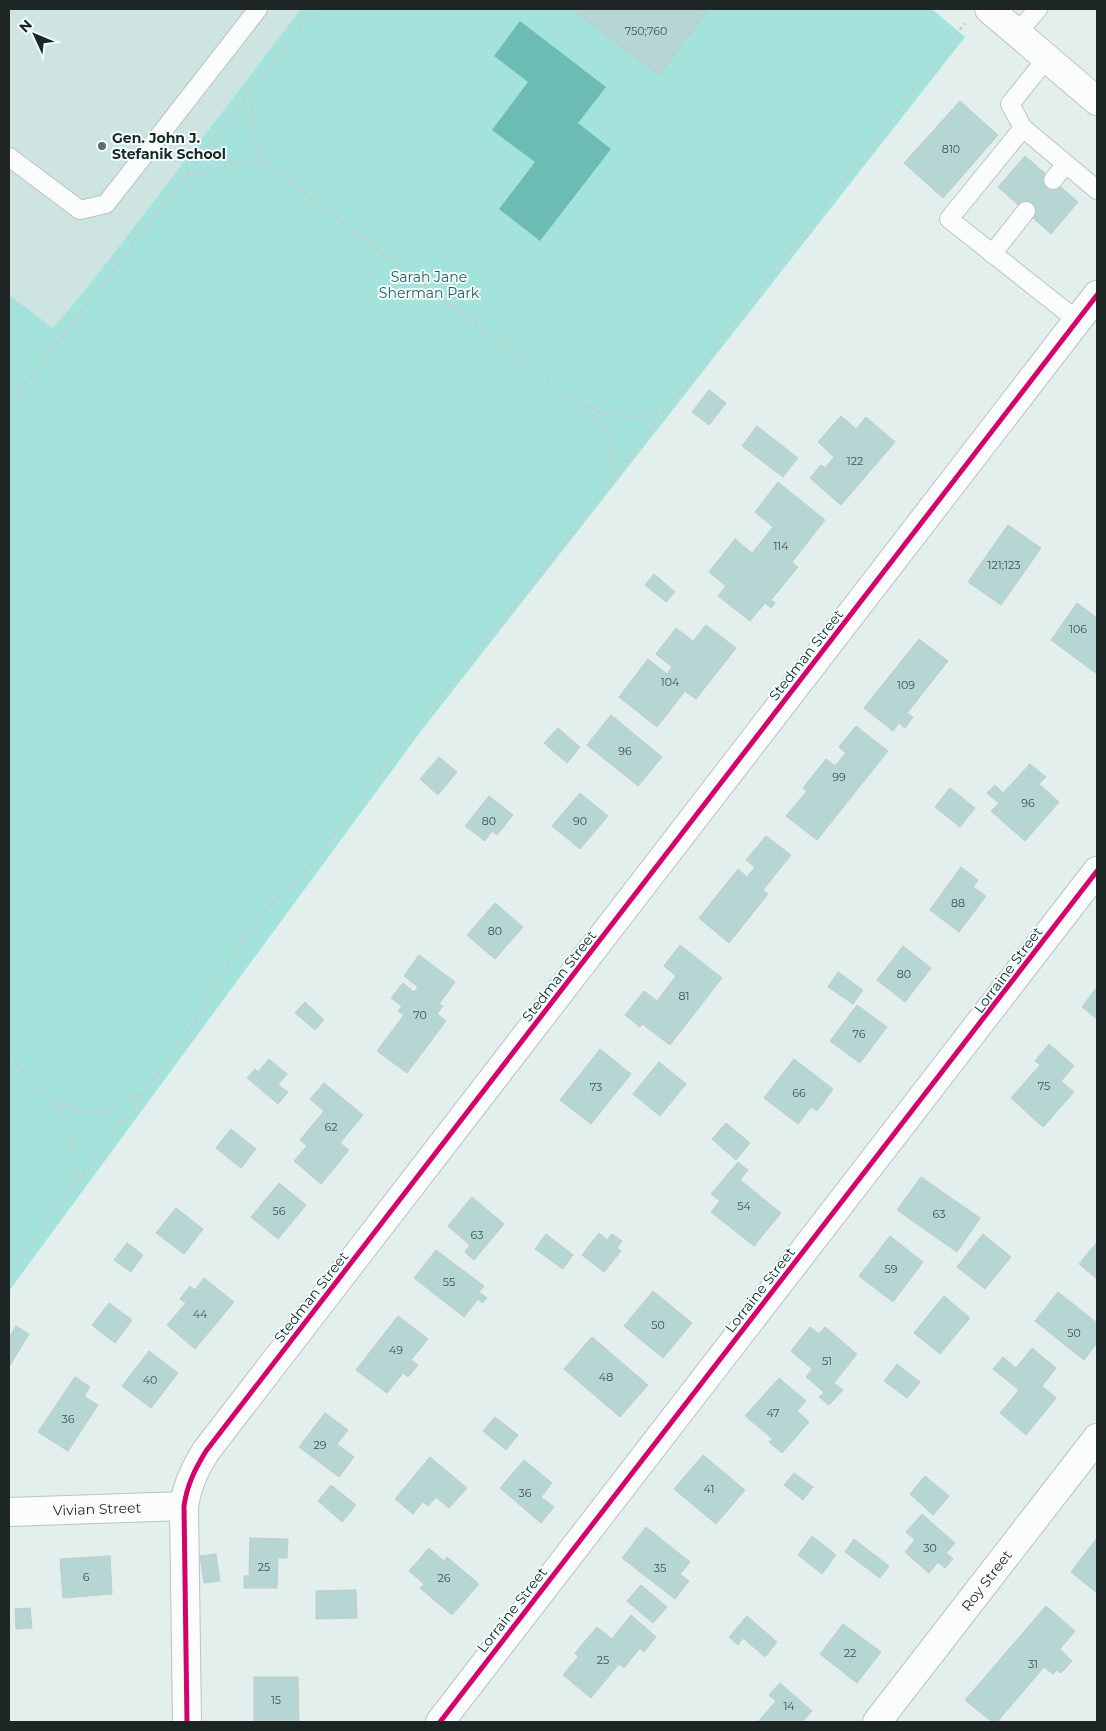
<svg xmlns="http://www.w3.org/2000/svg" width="1106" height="1731" font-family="Montserrat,sans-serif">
<rect width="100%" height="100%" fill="#e2efec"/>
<path fill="#cee4e0" d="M9,9H301L91,283L53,329L9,388Z"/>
<path fill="#a3e3dc" d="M301,9H932L965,37L421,731L9,1291V295L53,328L91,283Z"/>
<path fill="#6dbcb4" d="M520,21L606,87L578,123L611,149L540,241L499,209L535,162L492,130L528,82L494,56Z"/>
<g fill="#b5d6d2" stroke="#c2cbc9">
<path d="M571,9H706L708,10L659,75Z"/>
<path d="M960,101L998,135L943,198L904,163Z"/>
<path d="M1025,156L1078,202L1051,234L998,187Z"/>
<path d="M709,390L726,403L709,425L692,412Z"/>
<path d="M841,416L856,429L866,417L895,442L841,505L810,478L821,465L825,468L834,457L818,442Z"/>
<path d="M757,426L798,458L783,477L742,446Z"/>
<path d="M778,482L825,520L792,562L798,567L771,600L775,603L771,608L765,603L750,621L718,596L726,586L709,572L735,539L752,553L773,527L755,512Z"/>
<path d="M1008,525L1041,548L1001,605L968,582Z"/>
<path d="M654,574L675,592L666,602L645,585Z"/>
<path d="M1077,603L1097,618V674L1051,640Z"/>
<path d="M706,625L736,648L696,699L685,691L657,727L619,697L648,659L667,674L672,667L656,654L676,628L693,641Z"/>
<path d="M919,639L948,661L907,713L913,717L905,728L899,723L893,731L864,708Z"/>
<path d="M611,715L662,757L638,786L587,745Z"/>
<path d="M856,726L888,751L817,840L786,816L807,791L803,788L826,759L835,766L846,753L839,747Z"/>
<path d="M558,728L580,747L567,763L544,743Z"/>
<path d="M439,757L457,772L438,795L420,779Z"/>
<path d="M1030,764L1046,777L1039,784L1059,802L1025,841L991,811L999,803L987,793L995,785L1003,793Z"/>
<path d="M950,788L975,808L960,827L935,807Z"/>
<path d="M580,793L608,816L580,849L552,826Z"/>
<path d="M489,796L513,815L497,835L492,831L485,841L465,826Z"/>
<path d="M766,836L791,855L763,890L768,894L729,943L699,918L738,869L747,877L755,867L746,860Z"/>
<path d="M961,867L978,880L973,887L986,896L959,932L930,910Z"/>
<path d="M495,903L523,927L495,959L467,935Z"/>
<path d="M680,945L722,978L670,1045L642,1024L640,1027L625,1015L644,991L657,1001L676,976L664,966Z"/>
<path d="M903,946L931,968L905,1002L877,980Z"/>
<path d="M419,955L455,982L439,1004L443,1006L437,1014L446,1021L407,1073L377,1051L404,1015L398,1011L402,1006L391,998L403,983L414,992L418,987L404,976Z"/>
<path d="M838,972L863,990L853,1004L828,987Z"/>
<path d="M1097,987V1019L1082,1007Z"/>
<path d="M305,1002L324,1020L315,1030L295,1013Z"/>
<path d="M857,1005L887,1027L860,1063L830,1041Z"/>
<path d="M1049,1044L1074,1066L1061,1081L1074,1092L1043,1127L1011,1098L1040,1065L1035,1061Z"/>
<path d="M600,1049L631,1074L591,1124L560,1100Z"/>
<path d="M269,1059L287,1074L278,1085L288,1092L278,1104L247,1078L255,1069L258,1072Z"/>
<path d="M794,1059L833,1089L817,1111L811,1107L798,1124L764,1098Z"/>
<path d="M659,1062L686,1084L660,1116L633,1094Z"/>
<path d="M324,1083L363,1115L340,1143L349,1150L321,1184L294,1161L307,1146L300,1140L324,1111L310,1099Z"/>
<path d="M726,1123L750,1143L736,1160L712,1139Z"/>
<path d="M231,1129L256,1149L241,1168L216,1148Z"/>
<path d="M738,1162L748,1170L740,1180L781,1213L754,1246L711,1212L720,1201L711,1194Z"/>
<path d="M921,1177L980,1218L957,1252L897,1210Z"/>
<path d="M279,1183L306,1205L278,1239L251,1217Z"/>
<path d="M472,1197L504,1224L474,1260L465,1252L470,1245L448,1226Z"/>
<path d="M176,1208L203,1229L184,1254L156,1233Z"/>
<path d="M599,1233L607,1240L612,1234L622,1241L617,1248L621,1251L604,1272L582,1255Z"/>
<path d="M546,1234L573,1255L563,1269L535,1249Z"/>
<path d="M983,1234L1011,1257L985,1289L957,1267Z"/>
<path d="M890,1236L923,1262L893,1302L859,1276Z"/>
<path d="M1097,1242V1279L1079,1264Z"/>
<path d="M127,1243L143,1255L131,1272L114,1260Z"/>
<path d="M436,1250L484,1286L479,1292L487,1298L482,1303L478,1299L464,1317L414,1278Z"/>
<path d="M204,1278L234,1302L195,1349L167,1325L186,1303L180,1299L190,1286L195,1290Z"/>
<path d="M653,1291L692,1323L663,1358L624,1326Z"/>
<path d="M1058,1292L1097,1323V1343L1084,1360L1035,1321Z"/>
<path d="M944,1296L970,1318L940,1354L914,1333Z"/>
<path d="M109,1303L132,1320L115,1343L92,1325Z"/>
<path d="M398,1316L428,1339L411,1360L418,1365L408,1377L403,1373L387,1393L356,1370Z"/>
<path d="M16,1326L29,1334L9,1367V1338Z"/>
<path d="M810,1327L819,1334L825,1327L857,1354L834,1383L843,1390L829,1405L819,1397L824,1392L806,1377L812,1369L791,1351Z"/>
<path d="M592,1337L648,1385L620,1417L564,1369Z"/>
<path d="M1032,1348L1056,1368L1042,1386L1056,1398L1026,1435L1000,1413L1019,1390L993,1369L1003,1357L1016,1368Z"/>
<path d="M149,1351L178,1373L151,1408L122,1386Z"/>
<path d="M897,1364L920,1382L907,1398L884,1381Z"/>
<path d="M75,1377L90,1387L84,1396L98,1405L68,1451L38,1432Z"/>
<path d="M779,1378L806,1401L797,1411L809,1422L782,1453L769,1442L773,1439L745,1416Z"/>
<path d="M325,1413L348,1430L337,1444L354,1457L339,1477L299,1447Z"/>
<path d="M495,1417L518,1435L506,1450L483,1431Z"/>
<path d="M703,1455L745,1490L716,1524L674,1489Z"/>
<path d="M430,1457L467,1488L449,1508L436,1497L428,1506L423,1502L413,1514L395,1499Z"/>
<path d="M524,1460L552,1483L541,1497L554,1507L541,1523L500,1488Z"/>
<path d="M794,1473L813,1487L803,1500L784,1485Z"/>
<path d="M925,1476L949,1496L933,1515L910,1494Z"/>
<path d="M331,1485L356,1505L342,1522L318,1501Z"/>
<path d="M922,1514L955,1543L946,1553L953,1559L945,1568L938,1562L929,1573L905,1552L915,1540L906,1532Z"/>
<path d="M646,1527L690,1562L680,1574L689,1581L675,1599L622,1558Z"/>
<path d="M812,1536L836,1555L822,1574L798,1555Z"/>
<path d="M250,1538L288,1539L287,1558H278L277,1588H244V1576H249Z"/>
<path d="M1097,1538V1593L1071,1572Z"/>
<path d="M854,1539L889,1566L880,1578L845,1552Z"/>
<path d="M429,1548L444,1561L447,1557L479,1584L452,1615L420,1588L424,1584L409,1571Z"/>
<path d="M216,1554L220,1581L204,1583L200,1556Z"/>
<path d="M110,1556L112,1594L63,1598L60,1559Z"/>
<path d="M641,1585L667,1607L653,1623L627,1601Z"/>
<path d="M356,1590L357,1618L316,1619V1591Z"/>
<path d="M1046,1606L1075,1631L1060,1649L1072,1661L1061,1673L1057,1670L1053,1674L1044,1667L997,1722H992L965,1700Z"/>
<path d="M30,1608L32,1628L16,1629L15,1609Z"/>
<path d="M631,1615L656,1637L644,1652L640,1648L624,1668L619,1664L591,1698L563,1675L578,1657L575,1653L597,1627L612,1639Z"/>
<path d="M747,1616L777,1642L765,1657L743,1638L738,1645L729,1637Z"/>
<path d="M843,1624L881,1652L857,1683L820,1654Z"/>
<path d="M254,1677H298L299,1722H254Z"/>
<path d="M780,1683L812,1711L802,1722H758L776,1701L769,1695Z"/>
</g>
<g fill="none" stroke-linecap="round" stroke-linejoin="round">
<defs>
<g id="service">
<path d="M1017,33L1038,9"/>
<path d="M1047,58L1010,104L1023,128L1097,190"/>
<path d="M1023,128L949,219L1078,321"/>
<path d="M9,157L80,210L106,204L258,9"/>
<path d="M1053,180L1066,164"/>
<path d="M992,254L1026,211"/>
</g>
<g id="minor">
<path id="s1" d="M9,1512L184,1506"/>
<path d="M187,1722L184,1506C187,1485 195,1469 206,1451L1097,295"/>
<path d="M440,1722L1097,871"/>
<path id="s2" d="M877,1722L1097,1438"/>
</g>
<path id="secondary" d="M989,9L1097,101"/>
</defs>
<use href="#service" stroke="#bac4c2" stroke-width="20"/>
<use href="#minor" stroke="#bac4c2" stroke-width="30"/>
<use href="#secondary" stroke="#bac4c2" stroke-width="30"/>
<g stroke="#c7cdcb" stroke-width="3" stroke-dasharray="2.5 4" stroke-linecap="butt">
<path d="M249,94C254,101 252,113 253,122C255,136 259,153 267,165"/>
<path d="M186,175C195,176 201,172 209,170C227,164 251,159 269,166L592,413C612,432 613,450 615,476"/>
<path d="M9,405L314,9"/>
<path d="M586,406C611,418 642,420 667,409"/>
<path d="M9,1055L68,1121C76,1141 75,1166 72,1187"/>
<path d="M53,1102L72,1108L98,1112L142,1095"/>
<path d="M9,1272L143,1095L198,1016L234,953L250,929L267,909L282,893L299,879L313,863L387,763L553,557L965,23"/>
</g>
<use href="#service" stroke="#fbfdfc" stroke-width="18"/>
<use href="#minor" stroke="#fbfdfc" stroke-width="28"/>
<use href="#secondary" stroke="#fbfdfc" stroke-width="28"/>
<defs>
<g id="cycleway">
<path d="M187,1722L184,1506C187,1485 195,1469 206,1451L1097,295"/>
<path d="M440,1722L1097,871"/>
</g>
</defs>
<use href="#cycleway" stroke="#f1fffd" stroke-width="8"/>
<use href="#cycleway" stroke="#d6006c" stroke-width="5"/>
</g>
<circle fill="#626c6a" stroke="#f1fffd" stroke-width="2" cx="102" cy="146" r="5"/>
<g text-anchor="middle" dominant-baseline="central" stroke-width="4" stroke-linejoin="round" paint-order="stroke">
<g font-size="11" fill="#435250">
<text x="646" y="31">750;760</text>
<text x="951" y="149">810</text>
<text x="855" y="461">122</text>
<text x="781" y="546">114</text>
<text x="1004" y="565">121;123</text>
<text x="1078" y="629">106</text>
<text x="670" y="682">104</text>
<text x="906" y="685">109</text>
<text x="625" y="751">96</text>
<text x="839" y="777">99</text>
<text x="1028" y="803">96</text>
<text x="489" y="821">80</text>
<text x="580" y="821">90</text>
<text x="958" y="903">88</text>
<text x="495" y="931">80</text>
<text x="904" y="974">80</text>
<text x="684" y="996">81</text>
<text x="420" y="1015">70</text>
<text x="859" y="1034">76</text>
<text x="1044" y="1086">75</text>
<text x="596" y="1087">73</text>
<text x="799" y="1093">66</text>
<text x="331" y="1127">62</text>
<text x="744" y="1206">54</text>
<text x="279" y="1211">56</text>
<text x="939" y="1214">63</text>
<text x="477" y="1235">63</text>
<text x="891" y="1269">59</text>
<text x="449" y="1282">55</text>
<text x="200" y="1314">44</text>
<text x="658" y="1325">50</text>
<text x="1074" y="1333">50</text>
<text x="396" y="1350">49</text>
<text x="827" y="1361">51</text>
<text x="606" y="1377">48</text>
<text x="150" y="1380">40</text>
<text x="773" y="1413">47</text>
<text x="68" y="1419">36</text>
<text x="320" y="1445">29</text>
<text x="709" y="1489">41</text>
<text x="525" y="1493">36</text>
<text x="930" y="1548">30</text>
<text x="264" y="1567">25</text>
<text x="660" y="1568">35</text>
<text x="86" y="1577">6</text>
<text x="444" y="1578">26</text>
<text x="850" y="1653">22</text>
<text x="603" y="1660">25</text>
<text x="1033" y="1664">31</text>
<text x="276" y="1700">15</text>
<text x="789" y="1706">14</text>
</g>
<g font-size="14" font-weight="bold" fill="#1d2624" stroke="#f1fffd" text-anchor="start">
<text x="112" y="138">Gen. John J.<tspan x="112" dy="16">Stefanik School</tspan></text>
</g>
<g font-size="14" fill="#27605a" stroke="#f1fffd">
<text x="429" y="277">Sarah Jane<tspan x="429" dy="16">Sherman Park</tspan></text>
</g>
<g font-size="14" fill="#1d2624" stroke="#f1fffd">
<text transform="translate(806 655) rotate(-52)">Stedman Street</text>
<text transform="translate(1008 970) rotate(-53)">Lorraine Street</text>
<text transform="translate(559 976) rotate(-52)">Stedman Street</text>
<text transform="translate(760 1290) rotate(-52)">Lorraine Street</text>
<text transform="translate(311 1297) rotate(-52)">Stedman Street</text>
<text stroke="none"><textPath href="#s1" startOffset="88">Vivian Street</textPath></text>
<text stroke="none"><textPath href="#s2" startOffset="179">Roy Street</textPath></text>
<text transform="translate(512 1610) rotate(-52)">Lorraine Street</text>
</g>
</g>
<rect width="1106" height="1731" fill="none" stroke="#1d2624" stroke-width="20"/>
<g transform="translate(35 35) rotate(314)" stroke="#f1fffd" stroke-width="4" paint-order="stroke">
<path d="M0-4L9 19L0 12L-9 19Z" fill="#1d2624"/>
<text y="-8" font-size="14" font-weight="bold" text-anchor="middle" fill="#1d2624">N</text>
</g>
</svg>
